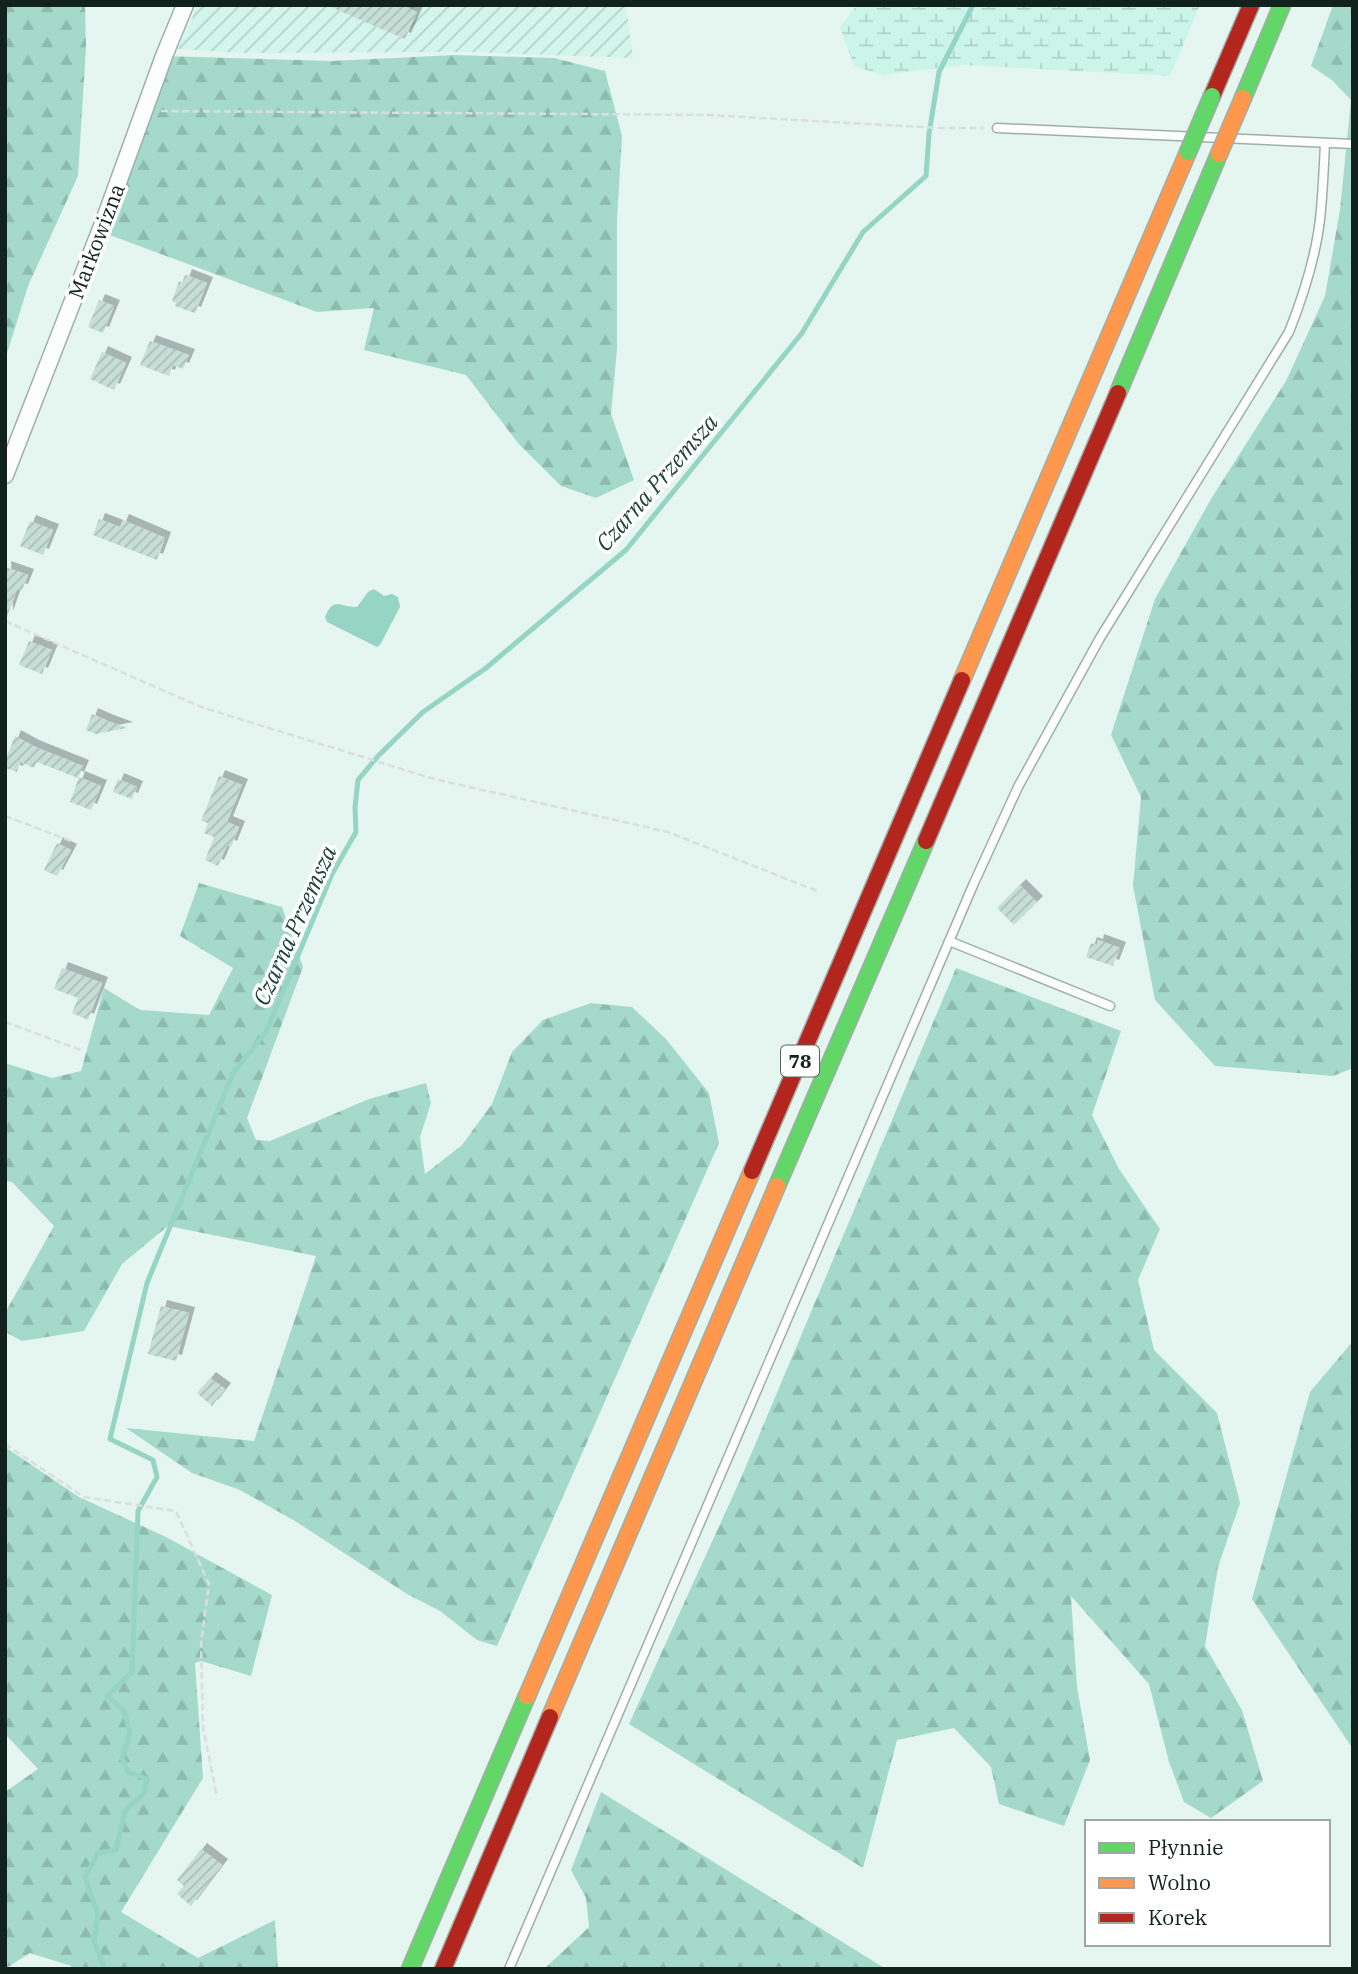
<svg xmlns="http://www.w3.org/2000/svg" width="1358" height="1974" font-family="'IBM Plex Serif',serif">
<defs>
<pattern id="industrial-furrows" width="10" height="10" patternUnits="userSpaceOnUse" patternTransform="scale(1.75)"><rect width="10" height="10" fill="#d2f6eb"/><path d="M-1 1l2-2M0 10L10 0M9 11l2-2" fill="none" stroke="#b3d3c9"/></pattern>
<pattern id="forest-firs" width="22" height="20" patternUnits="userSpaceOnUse" patternTransform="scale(1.75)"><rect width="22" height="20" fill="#a5dacb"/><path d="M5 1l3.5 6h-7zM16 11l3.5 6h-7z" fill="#8dbbae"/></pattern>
<pattern id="wetland-marsh" width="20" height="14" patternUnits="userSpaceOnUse" patternTransform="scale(1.75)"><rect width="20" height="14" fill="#ccf5e9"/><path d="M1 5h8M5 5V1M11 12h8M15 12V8" fill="none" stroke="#aed2c7"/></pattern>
<pattern id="building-hatch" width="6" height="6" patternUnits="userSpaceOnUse" patternTransform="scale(1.75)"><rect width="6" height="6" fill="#c7ded7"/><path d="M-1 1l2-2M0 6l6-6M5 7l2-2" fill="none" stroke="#aabeb8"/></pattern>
<filter id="shadow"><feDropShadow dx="6" dy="-6" stdDeviation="0" flood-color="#0004"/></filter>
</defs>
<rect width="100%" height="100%" fill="#e5f6f1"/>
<path fill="url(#industrial-furrows)" d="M198,5H626L633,58L467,52L247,53L178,49Z"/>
<g fill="url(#forest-firs)">
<path d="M5,5H85L86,48L78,176L28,286L5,360Z"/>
<path d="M1333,5H1353V1068L1333,1076L1215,1066L1155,1000L1133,886L1141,797L1111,735L1155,599L1211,499L1286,381L1325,296L1340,210L1351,100L1332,80L1311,66Z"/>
<path d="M455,55L554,58L605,71L622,136L617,220V349L611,414L634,480L596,498L561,486L518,443L466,375L364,350L374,308L317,312L107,234L164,56L331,61Z"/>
<path d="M199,883L282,907L303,967L247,1118L256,1140L270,1141L369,1099L426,1083L431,1103L420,1137L425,1174L462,1145L492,1104L512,1052L543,1020L591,1003L632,1007L666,1039L709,1093L719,1143L497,1646L477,1640L440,1611L407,1594L295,1521L240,1490L192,1473L126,1428L254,1441L316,1256L168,1226L122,1264L84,1331L22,1341L5,1332V1313L54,1226L12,1182L5,1181V1063L52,1078L81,1071L104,988L140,1010L209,1015L233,968L180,936Z"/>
<path d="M956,968L1121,1031L1092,1115L1119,1169L1160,1229L1138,1280L1154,1350L1217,1413L1240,1503L1218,1567L1205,1646L1242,1710L1263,1781L1211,1818L1184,1802L1169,1762L1149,1684L1071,1596L1077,1687L1090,1760L1064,1826L999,1804L991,1767L954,1728L897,1740L863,1868L629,1724L741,1478Z"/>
<path d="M1353,1341V1749L1252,1599L1310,1392Z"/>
<path d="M5,1447L79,1497L166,1537L272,1595L251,1676L201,1661L195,1663L203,1778L121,1912L198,1958L275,1920L278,1969H72L71,1966L30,1953L5,1969V1792L38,1769L5,1734Z"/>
<path d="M601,1792L886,1969H544L589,1927L586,1898L571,1870Z"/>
</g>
<path fill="url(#wetland-marsh)" d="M857,5H1200L1170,76L964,65L882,75L854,66L840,27Z"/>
<path fill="#96d4c3" d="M374,589L384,596L392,594L398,597L400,607L380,645L377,647L327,622L325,617C335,595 339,608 357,607L368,592Z"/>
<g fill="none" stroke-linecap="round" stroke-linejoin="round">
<path stroke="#96d4c3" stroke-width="5" d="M105,1969L94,1941L98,1915L85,1877L98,1853L116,1850L125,1811L144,1793L147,1779L128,1772L122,1758L130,1733L124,1711L107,1696L132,1672L138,1511L157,1477L153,1460L110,1439L147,1283L233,1073L266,1032L332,874L356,832L355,807L358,780L378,756L423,712L486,668L626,550L802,333L863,232L926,176L929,134L939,72L973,5"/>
</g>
<g fill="url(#building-hatch)" filter="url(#shadow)">
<path d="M326,5H402L417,12L405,39Z"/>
<path d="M186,275L207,283L195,313L175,306L176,303L172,301L179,281L183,283Z"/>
<path d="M99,300L114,306L103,333L88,327Z"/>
<path d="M150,341L189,355L183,369L173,365L169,376L140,365Z"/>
<path d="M102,352L126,363L114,390L90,379Z"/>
<path d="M99,519L120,527L123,520L165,538L157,560L93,535Z"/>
<path d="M30,521L53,530L43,555L20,546Z"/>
<path d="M5,567L28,575L22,590L17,589L7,617Z"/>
<path d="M29,641L52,650L42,674L19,665Z"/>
<path d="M92,714L108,721L127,728L96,734L86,730Z"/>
<path d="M15,736L33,746L83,766L78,778L37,762L34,768L20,762L17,772L5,768V761Z"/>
<path d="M219,776L242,785L227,822L239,827L231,847L227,845L218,866L205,860L214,837L204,833L208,823L201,821Z"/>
<path d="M79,777L101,786L91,810L70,802Z"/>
<path d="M118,779L137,787L132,799L113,792Z"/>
<path d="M57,843L71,850L57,876L44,870Z"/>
<path d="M1020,885L1037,902L1014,925L997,908Z"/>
<path d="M1098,940L1120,948L1113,966L1086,957L1091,943L1097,945Z"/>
<path d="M62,968L102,983L88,1020L72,1013L78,998L54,989Z"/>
<path d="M161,1306L189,1313L176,1361L148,1354Z"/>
<path d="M210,1378L225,1389L212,1406L197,1393Z"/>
<path d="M201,1849L222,1865L191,1906L177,1894L184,1886L177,1880Z"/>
</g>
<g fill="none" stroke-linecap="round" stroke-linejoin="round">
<defs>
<g id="lane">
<path d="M997,128L1353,144"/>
<path d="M949,941L1110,1006"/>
<path d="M509,1969L974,883L1018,787L1100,638L1289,332C1304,294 1318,250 1321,209C1323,187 1324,165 1325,143"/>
</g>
<path id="street" d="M5,475L104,221L164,56L185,5"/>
<g id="fast">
<path d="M1243,98L1282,5"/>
<path d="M1118,393L1219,154"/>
<path d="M777,1186L926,841"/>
<path d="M410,1969L527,1696"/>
</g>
<g id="slow">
<path d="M962,680L1188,152"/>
<path d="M527,1696L752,1171"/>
<path d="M550,1717L777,1186"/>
</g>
<g id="jam">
<path d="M1212,96L1251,5"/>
<path d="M926,841L1118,393"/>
<path d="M752,1171L962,680"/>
<path d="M443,1969L550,1717"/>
</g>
</defs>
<use href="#lane" stroke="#a0aeaa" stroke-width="11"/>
<use href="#street" stroke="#a0aeaa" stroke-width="19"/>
<use href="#fast" stroke="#a0aeaa" stroke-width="19"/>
<use href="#slow" stroke="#a0aeaa" stroke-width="19"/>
<use href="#jam" stroke="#a0aeaa" stroke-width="19"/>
<g stroke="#dadfdd" stroke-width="2.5" stroke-dasharray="7 3.5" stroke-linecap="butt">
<path d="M161,111L708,115L940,128H984"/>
<path d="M5,621L201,707L434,779L668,832L817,891"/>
<path d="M5,816L71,841"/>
<path d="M5,1022L81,1050"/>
<path d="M5,1444L84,1497L176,1511L209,1584L201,1643L203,1727L217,1797"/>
</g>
<use href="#lane" stroke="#fbfefd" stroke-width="8"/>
<use href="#street" stroke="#fbfefd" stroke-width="16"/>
<use href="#fast" stroke="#63d668" stroke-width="16"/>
<use href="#slow" stroke="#ff974d" stroke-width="16"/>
<use href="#jam" stroke="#b3261e" stroke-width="16"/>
<defs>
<path id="fast-bridge" d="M1188,152L1212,96"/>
<path id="slow-bridge" d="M1219,154L1243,98"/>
</defs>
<use href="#fast-bridge" stroke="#a0aeaa" stroke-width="19" stroke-linecap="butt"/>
<use href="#slow-bridge" stroke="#a0aeaa" stroke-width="19" stroke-linecap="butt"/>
<use href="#fast-bridge" stroke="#63d668" stroke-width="16"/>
<use href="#slow-bridge" stroke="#ff974d" stroke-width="16"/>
</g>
<g text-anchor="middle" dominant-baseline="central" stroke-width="7" stroke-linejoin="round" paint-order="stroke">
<rect fill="#fff" stroke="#586460" stroke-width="2" x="781" y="1045.5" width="38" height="31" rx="5"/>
<g font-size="19" font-weight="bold" fill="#11211c">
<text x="800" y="1061">78</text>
</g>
<g font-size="21" fill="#11211c" stroke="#fff">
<text transform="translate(96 241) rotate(-69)">Markowizna</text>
</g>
<g font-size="23" font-style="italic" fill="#1e4339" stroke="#fff">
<text transform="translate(656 482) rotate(-49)">Czarna Przemsza</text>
<text transform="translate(294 925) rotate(-66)">Czarna Przemsza</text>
</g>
</g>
<rect width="1358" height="1974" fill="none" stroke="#11211c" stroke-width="14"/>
<rect x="1085" y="1820" width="245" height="126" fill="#ffffff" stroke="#a0a6a4" stroke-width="2"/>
<rect x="1099" y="1843" width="35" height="10" fill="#63d668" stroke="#a0a6a4" stroke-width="2"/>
<text x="1148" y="1855" font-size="21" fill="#11211c">Płynnie</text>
<rect x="1099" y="1878" width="35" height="10" fill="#ff974d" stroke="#a0a6a4" stroke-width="2"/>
<text x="1148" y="1890" font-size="21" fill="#11211c">Wolno</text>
<rect x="1099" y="1913" width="35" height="10" fill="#b3261e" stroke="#a0a6a4" stroke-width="2"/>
<text x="1148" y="1925" font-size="21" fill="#11211c">Korek</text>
</svg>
